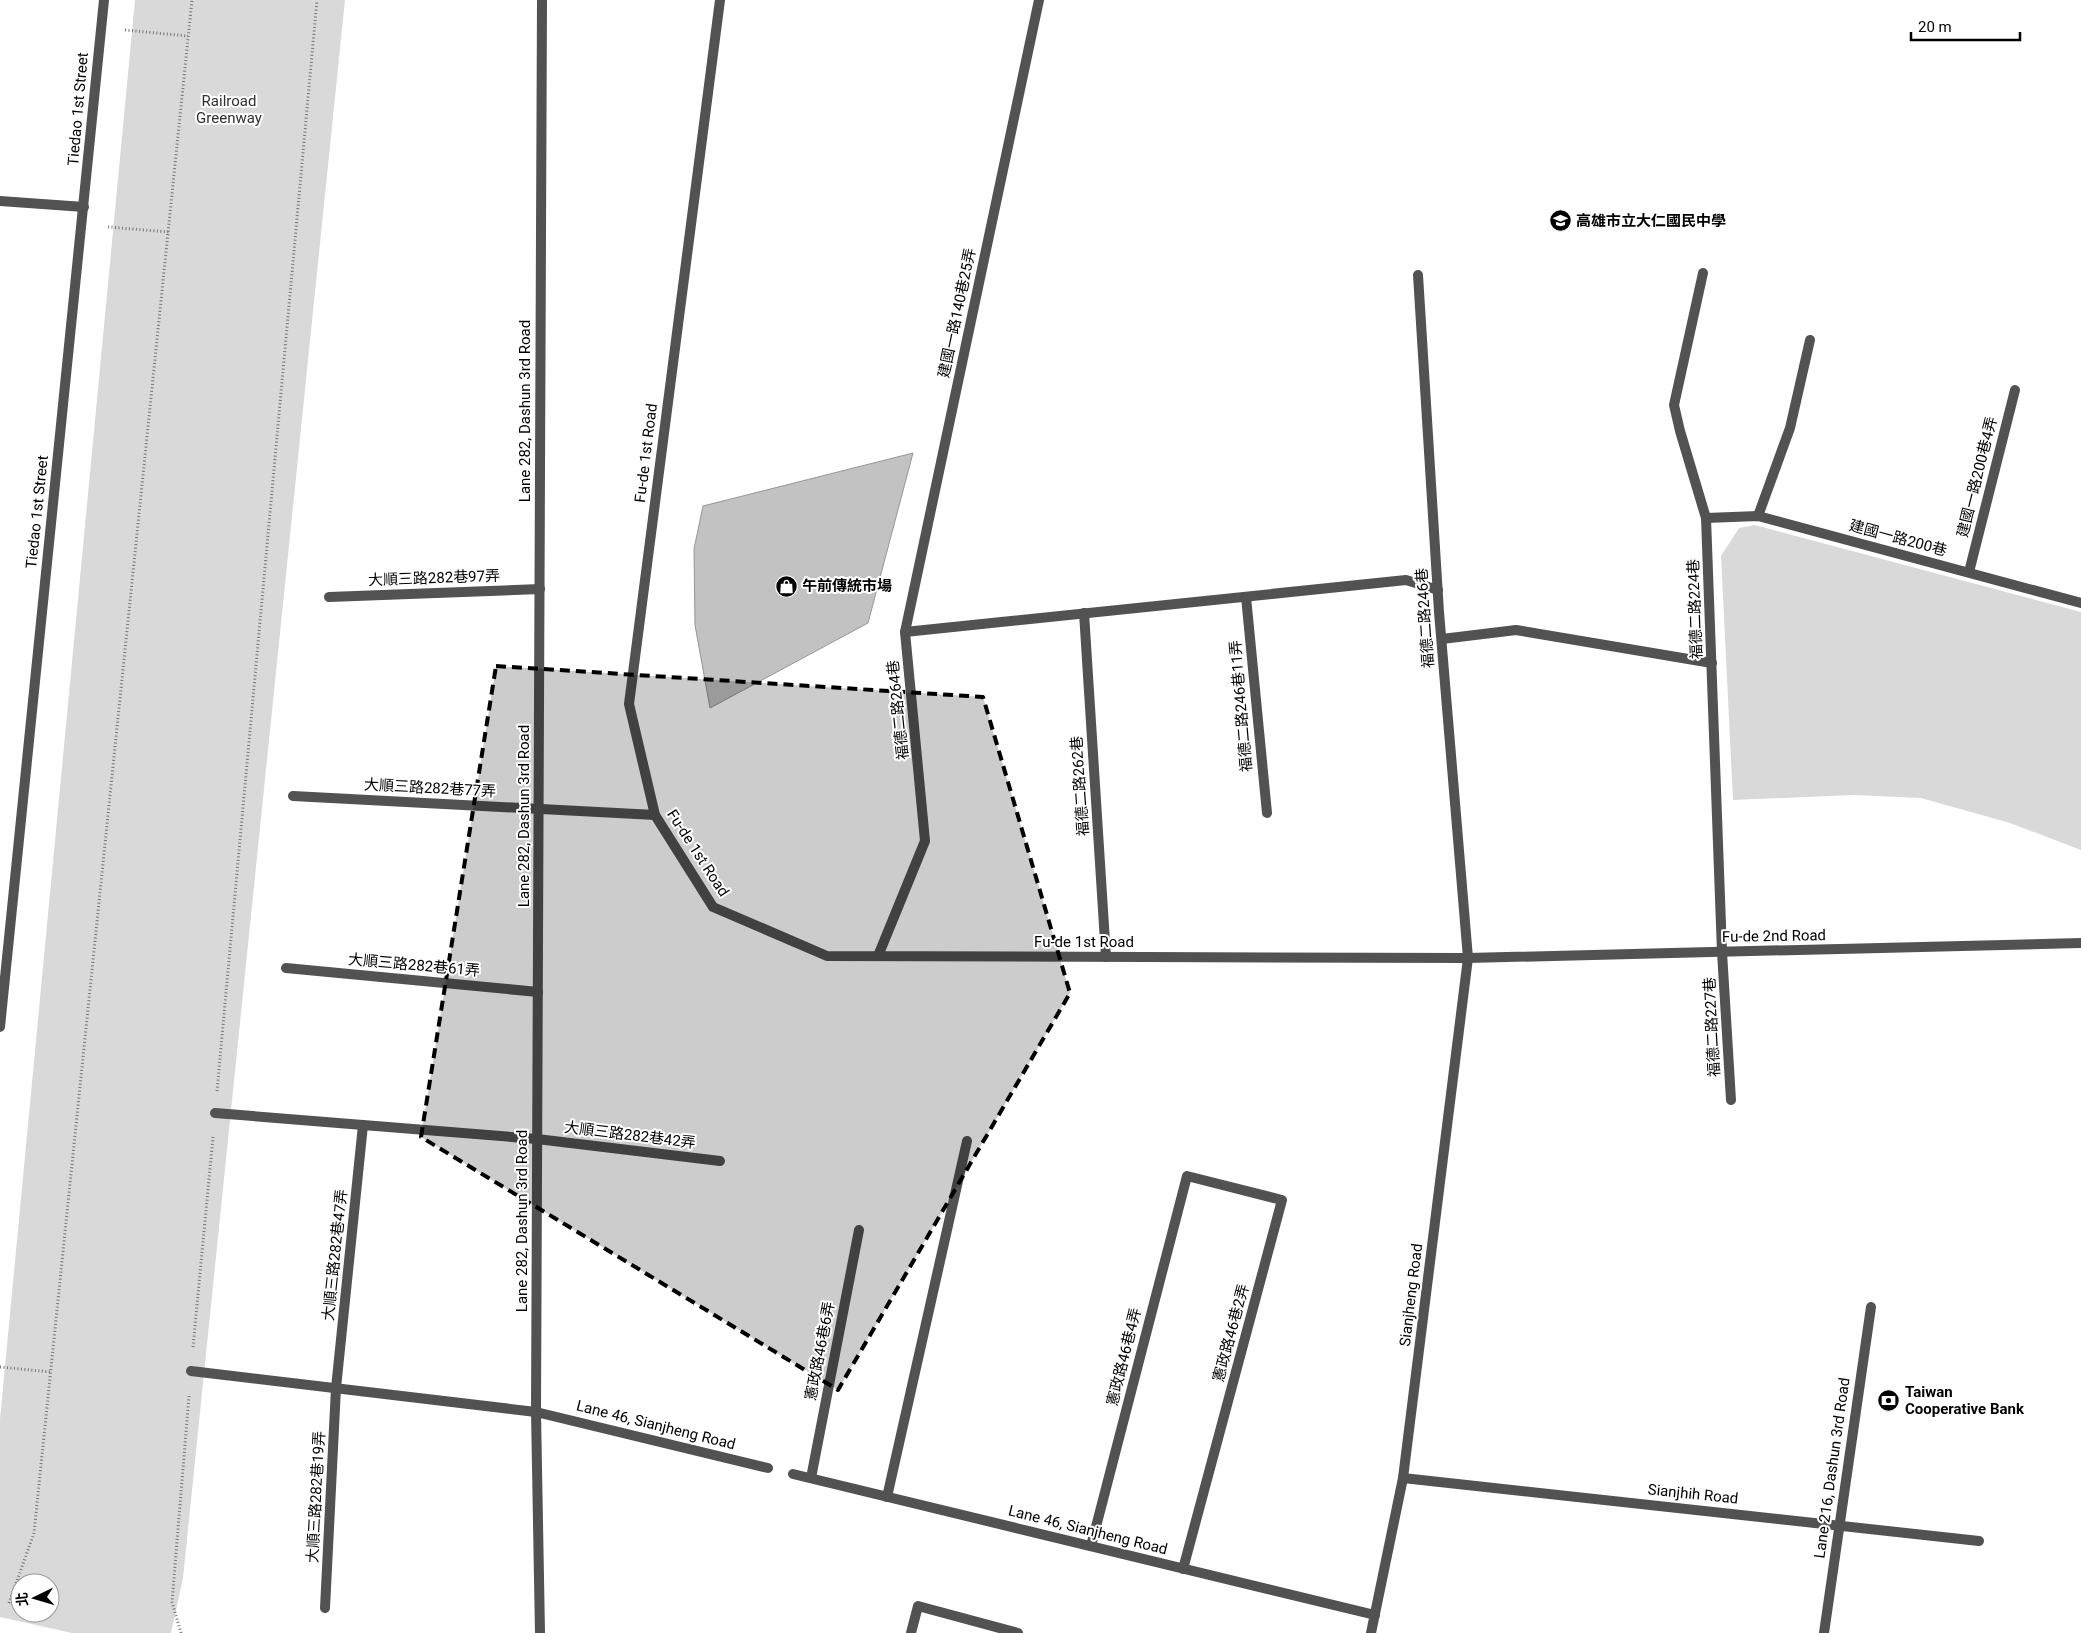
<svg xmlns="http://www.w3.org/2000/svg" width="2081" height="1633" font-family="Roboto,'Noto Sans TC',sans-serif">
<rect width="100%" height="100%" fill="#fff"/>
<g fill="#d9d9d9" fill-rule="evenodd">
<path d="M135,0H345L183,1578L171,1633H72L0,1617V1419ZM20,1583H50V1613H20Z"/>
<path d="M1755,525L2081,612V850L2010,823L1921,798L1854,795L1733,800L1721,556L1739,528Z"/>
</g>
<path fill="#c2c2c2" stroke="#969696" d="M913,453L868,623L710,708L695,625L694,549L703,506Z"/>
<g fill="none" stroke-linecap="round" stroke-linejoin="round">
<g stroke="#747474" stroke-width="3" stroke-dasharray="1 2.5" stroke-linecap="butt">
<path d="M125,30L188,36"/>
<path d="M108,227L169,232"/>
<path d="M217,1091L317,0"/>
<path d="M193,1347L213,1137"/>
<path d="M0,1367L51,1372"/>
<path d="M9,1603L34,1533L192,0"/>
<path d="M181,1633L172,1602L189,1396"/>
</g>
<g stroke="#525252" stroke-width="10">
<path d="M1703,273L1674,405L1680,431L1706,518L1722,952L1731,1100"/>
<path d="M1418,275L1439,612L1468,958"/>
<path d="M1758,516L1790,428L1810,340"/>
<path d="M1706,518L1758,516L2081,603"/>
<path d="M1969,572L2015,390"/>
<path d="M329,597L540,589"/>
<path d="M1246,597L1267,813"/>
<path d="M1084,613L1106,957"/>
<path d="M905,632L1039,0"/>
<path d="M1442,639L1516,630L1712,663"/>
<path d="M293,796L655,815"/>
<path d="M878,956L925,841L905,632L1406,580L1438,590"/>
<path d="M286,968L538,992"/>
<path d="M191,1371L536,1412L768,1468"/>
<path d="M793,1474L1375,1615"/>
<path d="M811,1478L859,1230"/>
<path d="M887,1497L967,1141"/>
<path d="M1091,1546L1187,1176L1282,1200L1183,1569"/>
<path d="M540,1633L536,1412L542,0"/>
<path d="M911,1633L918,1606L1018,1633"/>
<path d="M1824,1633L1871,1307"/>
</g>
<g stroke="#525252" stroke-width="10">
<path d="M720,0L629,704L655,815L713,907L827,956L1468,958L2081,943"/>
<path d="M0,201L84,207"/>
<path d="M0,1027L104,0"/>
<path d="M215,1113L363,1125"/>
<path d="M1403,1478L1979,1541"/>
<path d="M325,1608L336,1388L363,1125L537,1139L720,1161"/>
<path d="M1371,1633L1403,1478L1468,958"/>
</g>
</g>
<path fill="#000" fill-opacity="0.2" stroke="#000" stroke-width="4" stroke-dasharray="10 6" stroke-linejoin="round" d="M496,666L983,697L1070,993L838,1390L421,1137Z"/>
<defs>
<symbol id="school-disc" viewBox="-11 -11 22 22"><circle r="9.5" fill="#000" stroke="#fff"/><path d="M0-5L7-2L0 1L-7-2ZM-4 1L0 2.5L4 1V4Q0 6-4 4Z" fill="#fff"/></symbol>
<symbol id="shop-disc" viewBox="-11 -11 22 22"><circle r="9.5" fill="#000" stroke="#fff"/><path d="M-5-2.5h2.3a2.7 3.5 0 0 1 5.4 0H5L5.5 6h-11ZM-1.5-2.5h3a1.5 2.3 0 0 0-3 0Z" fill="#fff"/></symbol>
<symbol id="bank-disc" viewBox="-11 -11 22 22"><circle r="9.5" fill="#000" stroke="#fff"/><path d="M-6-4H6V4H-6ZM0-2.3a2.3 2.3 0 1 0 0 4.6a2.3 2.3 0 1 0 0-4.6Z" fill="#fff"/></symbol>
</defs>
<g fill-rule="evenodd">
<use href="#school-disc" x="1548" y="208" width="25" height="25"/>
<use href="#shop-disc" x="774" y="574" width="25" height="25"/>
<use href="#bank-disc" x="1876" y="1388" width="25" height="25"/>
</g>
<g text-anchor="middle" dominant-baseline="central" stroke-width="4" stroke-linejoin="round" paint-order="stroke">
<g font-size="15" fill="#303030" stroke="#fff">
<text x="229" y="101">Railroad<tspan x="229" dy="17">Greenway</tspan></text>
</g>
<g font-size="15" fill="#000" stroke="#fff">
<text transform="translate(78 109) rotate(-85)">Tiedao 1st Street</text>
<text transform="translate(957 313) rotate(-78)">建國一路140巷25弄</text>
<text transform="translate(525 411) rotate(-90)">Lane 282, Dashun 3rd Road</text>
<text transform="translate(646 453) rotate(-83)">Fu-de 1st Road</text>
<text transform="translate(1977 477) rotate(-76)">建國一路200巷4弄</text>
<text transform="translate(37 512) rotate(-84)">Tiedao 1st Street</text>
<text transform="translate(1898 538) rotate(15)">建國一路200巷</text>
<text transform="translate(434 578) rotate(-2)">大順三路282巷97弄</text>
<text transform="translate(1695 609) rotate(-92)">福德二路224巷</text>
<text transform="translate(1425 618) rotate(-94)">福德二路246巷</text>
<text transform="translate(1241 706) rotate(-95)">福德二路246巷11弄</text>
<text transform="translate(898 710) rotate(-96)">福德二路264巷</text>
<text transform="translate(1080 786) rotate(-94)">福德二路262巷</text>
<text transform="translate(430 788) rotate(3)">大順三路282巷77弄</text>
<text transform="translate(524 816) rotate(-90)">Lane 282, Dashun 3rd Road</text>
<text transform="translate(698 853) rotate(57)">Fu-de 1st Road</text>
<text transform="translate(1774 936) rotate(-1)">Fu-de 2nd Road</text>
<text x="1084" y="942">Fu-de 1st Road</text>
<text transform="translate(414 965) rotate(5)">大順三路282巷61弄</text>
<text transform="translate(1712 1027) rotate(-93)">福德二路227巷</text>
<text transform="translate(630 1135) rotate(7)">大順三路282巷42弄</text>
<text transform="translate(522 1221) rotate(-90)">Lane 282, Dashun 3rd Road</text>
<text transform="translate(335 1255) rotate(-84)">大順三路282巷47弄</text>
<text transform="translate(1411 1295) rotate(-83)">Sianjheng Road</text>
<text transform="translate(1231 1333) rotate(-75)">憲政路46巷2弄</text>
<text transform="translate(820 1351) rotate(-79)">憲政路46巷6弄</text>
<text transform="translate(1124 1357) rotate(-76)">憲政路46巷4弄</text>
<text transform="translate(656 1425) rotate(14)">Lane 46, Sianjheng Road</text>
<text transform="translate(1832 1468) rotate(-82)">Lane 216, Dashun 3rd Road</text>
<text transform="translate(1693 1494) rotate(6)">Sianjhih Road</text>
<text transform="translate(316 1497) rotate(-87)">大順三路282巷19弄</text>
<text transform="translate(1088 1530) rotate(14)">Lane 46, Sianjheng Road</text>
</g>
<g font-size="15" font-weight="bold" fill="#000" stroke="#fff" text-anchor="start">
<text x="1576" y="221">高雄市立大仁國民中學</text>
<text x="802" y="586">午前傳統市場</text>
<text x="1905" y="1392">Taiwan<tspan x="1905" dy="17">Cooperative Bank</tspan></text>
</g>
</g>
<g transform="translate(35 1598) rotate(265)"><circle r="24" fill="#ffffff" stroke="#999999"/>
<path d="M0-4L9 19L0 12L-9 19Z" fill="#000000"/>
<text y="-8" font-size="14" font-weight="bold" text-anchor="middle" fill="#000000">北</text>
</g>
<path d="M1911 32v8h109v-8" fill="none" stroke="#000000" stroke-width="2.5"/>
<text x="1918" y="32" font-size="15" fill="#000000" stroke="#ffffff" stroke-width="4" paint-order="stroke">20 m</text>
</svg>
